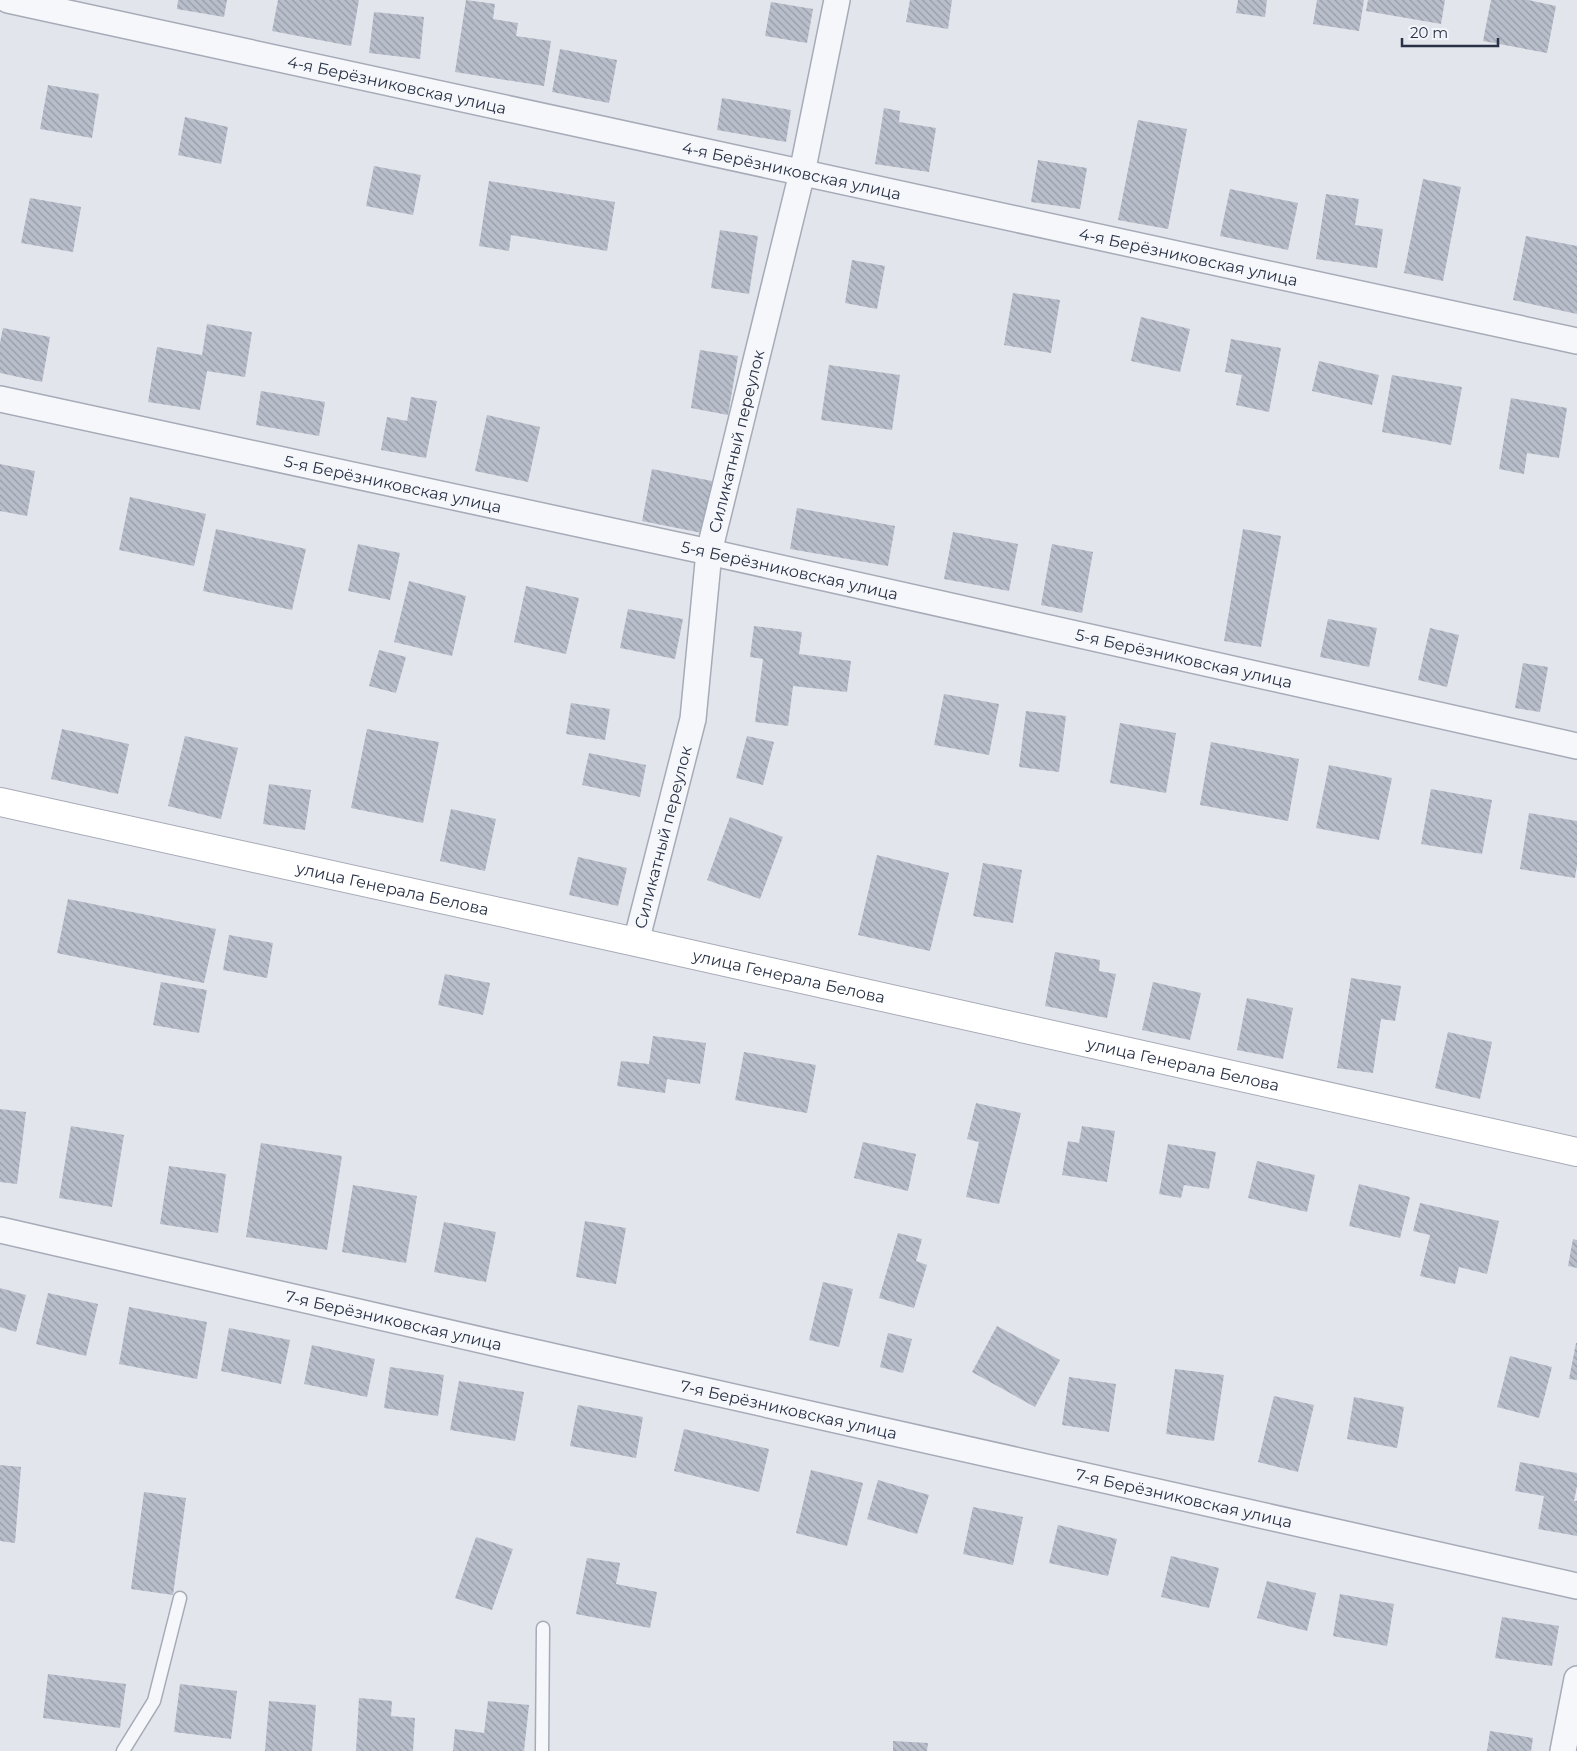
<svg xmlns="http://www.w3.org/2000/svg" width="1577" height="1751" font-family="Montserrat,sans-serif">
<defs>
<pattern id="building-back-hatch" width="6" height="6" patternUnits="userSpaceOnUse" patternTransform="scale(1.25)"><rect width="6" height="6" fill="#b9becb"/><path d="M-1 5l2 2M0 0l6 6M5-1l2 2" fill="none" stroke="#969ba7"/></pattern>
</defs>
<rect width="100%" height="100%" fill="#e2e5ec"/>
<g fill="url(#building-back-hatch)">
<path d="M178,0H227L224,17L177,9Z"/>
<path d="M278,0H359L351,46L272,31Z"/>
<path d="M466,0L495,4L493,19L518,23L516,36L551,41L544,86L455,72Z"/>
<path d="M910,0H952L948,29L906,22Z"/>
<path d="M1238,0H1267L1265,17L1236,13Z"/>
<path d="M1317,0H1364L1359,31L1313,24Z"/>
<path d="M1368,0H1445L1441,24L1366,11Z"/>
<path d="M1491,0H1528L1556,6L1547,53L1483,41Z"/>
<path d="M771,2L813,9L807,43L765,36Z"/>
<path d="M374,12L424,17L420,59L369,53Z"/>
<path d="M560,49L617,60L609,103L552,92Z"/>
<path d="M48,85L99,94L92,138L40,129Z"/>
<path d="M722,98L791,110L786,142L717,130Z"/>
<path d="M884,108L900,111L899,122L936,128L929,172L875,164Z"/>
<path d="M185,117L228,127L221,164L178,155Z"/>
<path d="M1138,120L1187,129L1168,229L1118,220Z"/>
<path d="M1038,160L1087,168L1080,209L1031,202Z"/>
<path d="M374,166L421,175L413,215L366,206Z"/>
<path d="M1423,179L1461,187L1443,281L1404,273Z"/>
<path d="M489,181L615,202L607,251L511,235L509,251L479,246Z"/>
<path d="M1230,189L1298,203L1288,250L1220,236Z"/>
<path d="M1326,194L1359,199L1355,225L1383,229L1377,268L1316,259Z"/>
<path d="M30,198L81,207L73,252L21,243Z"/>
<path d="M720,230L758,236L749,294L711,288Z"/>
<path d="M1526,236L1577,246V314L1513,300Z"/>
<path d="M852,260L885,266L877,309L845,303Z"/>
<path d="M1013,293L1060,300L1051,353L1004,345Z"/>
<path d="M1141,317L1190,329L1180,372L1131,361Z"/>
<path d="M207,324L252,332L245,377L207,371L200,410L148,402L157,347L202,355Z"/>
<path d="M3,328L50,337L42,382L0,373V343Z"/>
<path d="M1231,339L1281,348L1269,412L1236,405L1242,375L1225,372Z"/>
<path d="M700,350L738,356L728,415L691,408Z"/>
<path d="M1319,361L1379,375L1372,405L1312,391Z"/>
<path d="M829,365L900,375L892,430L821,420Z"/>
<path d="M1392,375L1462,387L1451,445L1382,432Z"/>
<path d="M261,391L325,402L319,436L256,425Z"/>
<path d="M411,397L437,401L426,458L381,450L387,417L407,421Z"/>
<path d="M1511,398L1567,408L1559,458L1527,453L1524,474L1499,469Z"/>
<path d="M487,415L540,427L528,482L475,471Z"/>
<path d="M0,464L35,471L27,516L0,511Z"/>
<path d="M652,469L717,482L707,534L642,521Z"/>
<path d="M130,497L206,514L194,566L119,550Z"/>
<path d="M797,508L895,526L888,566L790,549Z"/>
<path d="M216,529L306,549L292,610L203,591Z"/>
<path d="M1243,529L1281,536L1261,647L1224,641Z"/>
<path d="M953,532L1018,544L1009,591L944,579Z"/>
<path d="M358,544L400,553L390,600L348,591Z"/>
<path d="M1052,544L1093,552L1082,613L1041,605Z"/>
<path d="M409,581L466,596L452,656L394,642Z"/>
<path d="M526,586L579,598L566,654L514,642Z"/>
<path d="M628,609L683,619L675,659L620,648Z"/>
<path d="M1328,619L1377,628L1369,667L1320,657Z"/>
<path d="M754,626L802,632L799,654L851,661L847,692L793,686L788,726L755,722L763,659L750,657Z"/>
<path d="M1430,628L1459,635L1447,687L1418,680Z"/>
<path d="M379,650L406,657L396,693L369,686Z"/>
<path d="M1523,663L1548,667L1540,712L1515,708Z"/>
<path d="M944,694L999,704L989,755L934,745Z"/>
<path d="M571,703L610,709L605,740L566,734Z"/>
<path d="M1026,711L1066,716L1059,772L1019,767Z"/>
<path d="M1120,723L1176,733L1166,793L1110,783Z"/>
<path d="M62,729L129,744L118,794L51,779Z"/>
<path d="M367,729L439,742L423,823L351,808Z"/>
<path d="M185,736L238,748L221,819L168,806Z"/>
<path d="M747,736L774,742L763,785L736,778Z"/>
<path d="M1211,742L1299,759L1288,821L1200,805Z"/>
<path d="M589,753L646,765L640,797L582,785Z"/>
<path d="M1329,765L1392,778L1379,840L1316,828Z"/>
<path d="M269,784L311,790L305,830L263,824Z"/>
<path d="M1431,789L1492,800L1482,854L1421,844Z"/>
<path d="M451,809L496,819L485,871L440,861Z"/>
<path d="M1529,813L1577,821V865L1575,878L1520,869Z"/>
<path d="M730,817L783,837L760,899L707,880Z"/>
<path d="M877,855L949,873L930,951L858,935Z"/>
<path d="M578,857L627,868L618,906L569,895Z"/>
<path d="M983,863L1022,870L1013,923L973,916Z"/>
<path d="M68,899L216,929L204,983L57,953Z"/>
<path d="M229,935L273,943L267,978L223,970Z"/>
<path d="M1055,952L1100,960L1099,971L1116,974L1107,1018L1045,1006Z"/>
<path d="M445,974L490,983L483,1015L438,1005Z"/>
<path d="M1351,978L1401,986L1395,1021L1381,1019L1373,1073L1337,1068Z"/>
<path d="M161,982L207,990L199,1033L153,1025Z"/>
<path d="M1153,982L1201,993L1190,1040L1142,1030Z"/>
<path d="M1247,998L1293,1008L1283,1059L1237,1050Z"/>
<path d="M1448,1032L1492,1042L1480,1099L1435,1088Z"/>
<path d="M653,1036L706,1043L700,1084L667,1079L665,1093L617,1086L621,1061L649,1064Z"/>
<path d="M744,1052L816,1065L807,1113L735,1100Z"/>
<path d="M976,1103L1021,1113L999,1204L966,1197L979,1142L967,1139Z"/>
<path d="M0,1109L26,1112L17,1184L0,1182Z"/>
<path d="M71,1126L124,1135L112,1207L59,1198Z"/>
<path d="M1082,1126L1115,1131L1107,1182L1062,1175L1068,1141L1079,1143Z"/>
<path d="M863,1142L916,1154L908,1191L854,1178Z"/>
<path d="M261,1143L342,1156L327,1250L246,1237Z"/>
<path d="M1168,1144L1216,1152L1209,1189L1184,1185L1181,1198L1159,1194Z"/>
<path d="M1257,1161L1315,1175L1307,1212L1248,1198Z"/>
<path d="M169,1166L226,1174L218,1233L160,1224Z"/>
<path d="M1359,1184L1410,1197L1400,1238L1349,1226Z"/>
<path d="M353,1185L417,1196L406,1263L342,1252Z"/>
<path d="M1420,1203L1499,1221L1487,1274L1459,1267L1455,1284L1420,1276L1430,1235L1413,1231Z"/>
<path d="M585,1221L626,1228L616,1284L576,1277Z"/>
<path d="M444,1222L496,1232L486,1282L434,1272Z"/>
<path d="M898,1233L922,1239L916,1261L927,1265L914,1308L879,1298Z"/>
<path d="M1573,1239L1577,1240V1268L1568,1266Z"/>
<path d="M823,1282L853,1289L839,1347L809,1340Z"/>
<path d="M0,1288L26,1295L16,1332L0,1327Z"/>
<path d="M48,1293L98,1304L86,1356L36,1344Z"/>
<path d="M129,1307L207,1322L197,1379L119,1364Z"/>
<path d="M997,1326L1060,1360L1035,1407L972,1372Z"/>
<path d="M229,1328L290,1340L281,1384L221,1371Z"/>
<path d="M888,1333L912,1339L903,1373L880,1367Z"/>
<path d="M1576,1343H1577V1380L1569,1379Z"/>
<path d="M312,1345L375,1359L367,1397L304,1384Z"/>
<path d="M1510,1356L1552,1367L1539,1418L1497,1407Z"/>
<path d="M390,1367L444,1375L438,1416L384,1408Z"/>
<path d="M1175,1369L1224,1375L1214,1441L1166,1434Z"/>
<path d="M1069,1377L1116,1384L1109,1432L1062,1425Z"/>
<path d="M459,1381L524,1392L515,1441L450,1430Z"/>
<path d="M1274,1396L1314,1405L1298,1472L1258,1462Z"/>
<path d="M1354,1397L1404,1407L1397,1448L1347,1439Z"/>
<path d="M578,1405L643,1417L636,1458L570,1446Z"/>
<path d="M684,1429L769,1449L759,1492L674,1471Z"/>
<path d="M1520,1462L1577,1473V1486L1574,1501H1577V1536L1538,1529L1544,1496L1515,1491Z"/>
<path d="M0,1465L21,1467L15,1543L0,1541Z"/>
<path d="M811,1470L863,1483L847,1546L796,1533Z"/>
<path d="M878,1480L929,1495L917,1534L867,1519Z"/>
<path d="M144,1492L186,1498L173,1595L131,1589Z"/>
<path d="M973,1507L1023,1517L1013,1565L963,1554Z"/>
<path d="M1058,1525L1117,1539L1108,1576L1049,1563Z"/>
<path d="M476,1537L513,1549L492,1610L455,1598Z"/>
<path d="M1171,1556L1219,1568L1209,1608L1161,1597Z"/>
<path d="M587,1558L620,1563L616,1584L657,1592L650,1628L576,1614Z"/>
<path d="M1267,1581L1316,1593L1307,1631L1257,1618Z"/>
<path d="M1340,1594L1394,1604L1387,1646L1333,1636Z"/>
<path d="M1502,1617L1559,1626L1552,1666L1495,1658Z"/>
<path d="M48,1674L126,1684L120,1728L43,1718Z"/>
<path d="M180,1684L237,1691L231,1739L174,1732Z"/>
<path d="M359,1698L392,1701L391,1716L415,1718L413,1751H356Z"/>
<path d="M269,1701L316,1705L312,1751H265Z"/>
<path d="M488,1701L529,1705L524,1751H453L455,1729L484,1733Z"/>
<path d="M1490,1731L1533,1738L1531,1751H1487Z"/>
<path d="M893,1741L928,1743L927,1751H893Z"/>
</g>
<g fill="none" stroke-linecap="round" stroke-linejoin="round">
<defs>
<g id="service">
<path d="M123,1751L154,1701L180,1598"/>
<path d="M542,1751L543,1628"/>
</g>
<g id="minor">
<path id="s1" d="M8,0L1577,341"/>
<path id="s2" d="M0,399L709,552L1577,746"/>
<path id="s3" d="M636,942L693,719L709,552L802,173L837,0"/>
<path id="s4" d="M0,1230L533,1352L1577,1586"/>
<path d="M1563,1751L1577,1679"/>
</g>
<g id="secondary">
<path id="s5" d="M0,802L636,942L1577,1152"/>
</g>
</defs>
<use href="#service" stroke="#a6abb7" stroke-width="15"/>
<use href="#minor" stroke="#a6abb7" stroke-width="28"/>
<use href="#secondary" stroke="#a6abb7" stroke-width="30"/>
<use href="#service" stroke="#f6f7fa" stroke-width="12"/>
<use href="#minor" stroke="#f6f7fa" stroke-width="25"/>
<use href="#secondary" stroke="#fff" stroke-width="28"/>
</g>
<g text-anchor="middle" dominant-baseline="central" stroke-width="4" stroke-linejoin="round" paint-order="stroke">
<g font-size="16" fill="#283146" stroke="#f2f5f9">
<text stroke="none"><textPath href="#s1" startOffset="398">4-я Берёзниковская улица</textPath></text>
<text stroke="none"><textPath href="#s1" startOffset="802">4-я Берёзниковская улица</textPath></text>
<text stroke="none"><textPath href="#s1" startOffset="1208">4-я Берёзниковская улица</textPath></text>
<text stroke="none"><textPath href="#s3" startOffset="512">Силикатный переулок</textPath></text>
<text stroke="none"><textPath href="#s2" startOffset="402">5-я Берёзниковская улица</textPath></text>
<text stroke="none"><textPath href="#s2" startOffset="808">5-я Берёзниковская улица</textPath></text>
<text stroke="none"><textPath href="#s2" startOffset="1212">5-я Берёзниковская улица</textPath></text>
<text stroke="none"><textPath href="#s3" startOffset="108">Силикатный переулок</textPath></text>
<text stroke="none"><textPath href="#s5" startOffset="402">улица Генерала Белова</textPath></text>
<text stroke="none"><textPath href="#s5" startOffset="808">улица Генерала Белова</textPath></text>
<text stroke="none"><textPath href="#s5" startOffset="1212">улица Генерала Белова</textPath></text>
<text stroke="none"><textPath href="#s4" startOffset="404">7-я Берёзниковская улица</textPath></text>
<text stroke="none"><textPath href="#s4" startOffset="809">7-я Берёзниковская улица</textPath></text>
<text stroke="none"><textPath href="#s4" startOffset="1214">7-я Берёзниковская улица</textPath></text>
</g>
</g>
<path d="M1402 38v8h96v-8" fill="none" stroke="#283146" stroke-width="2.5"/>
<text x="1410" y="38" font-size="15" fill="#283146" stroke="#f2f5f9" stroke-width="4" paint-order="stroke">20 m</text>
</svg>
